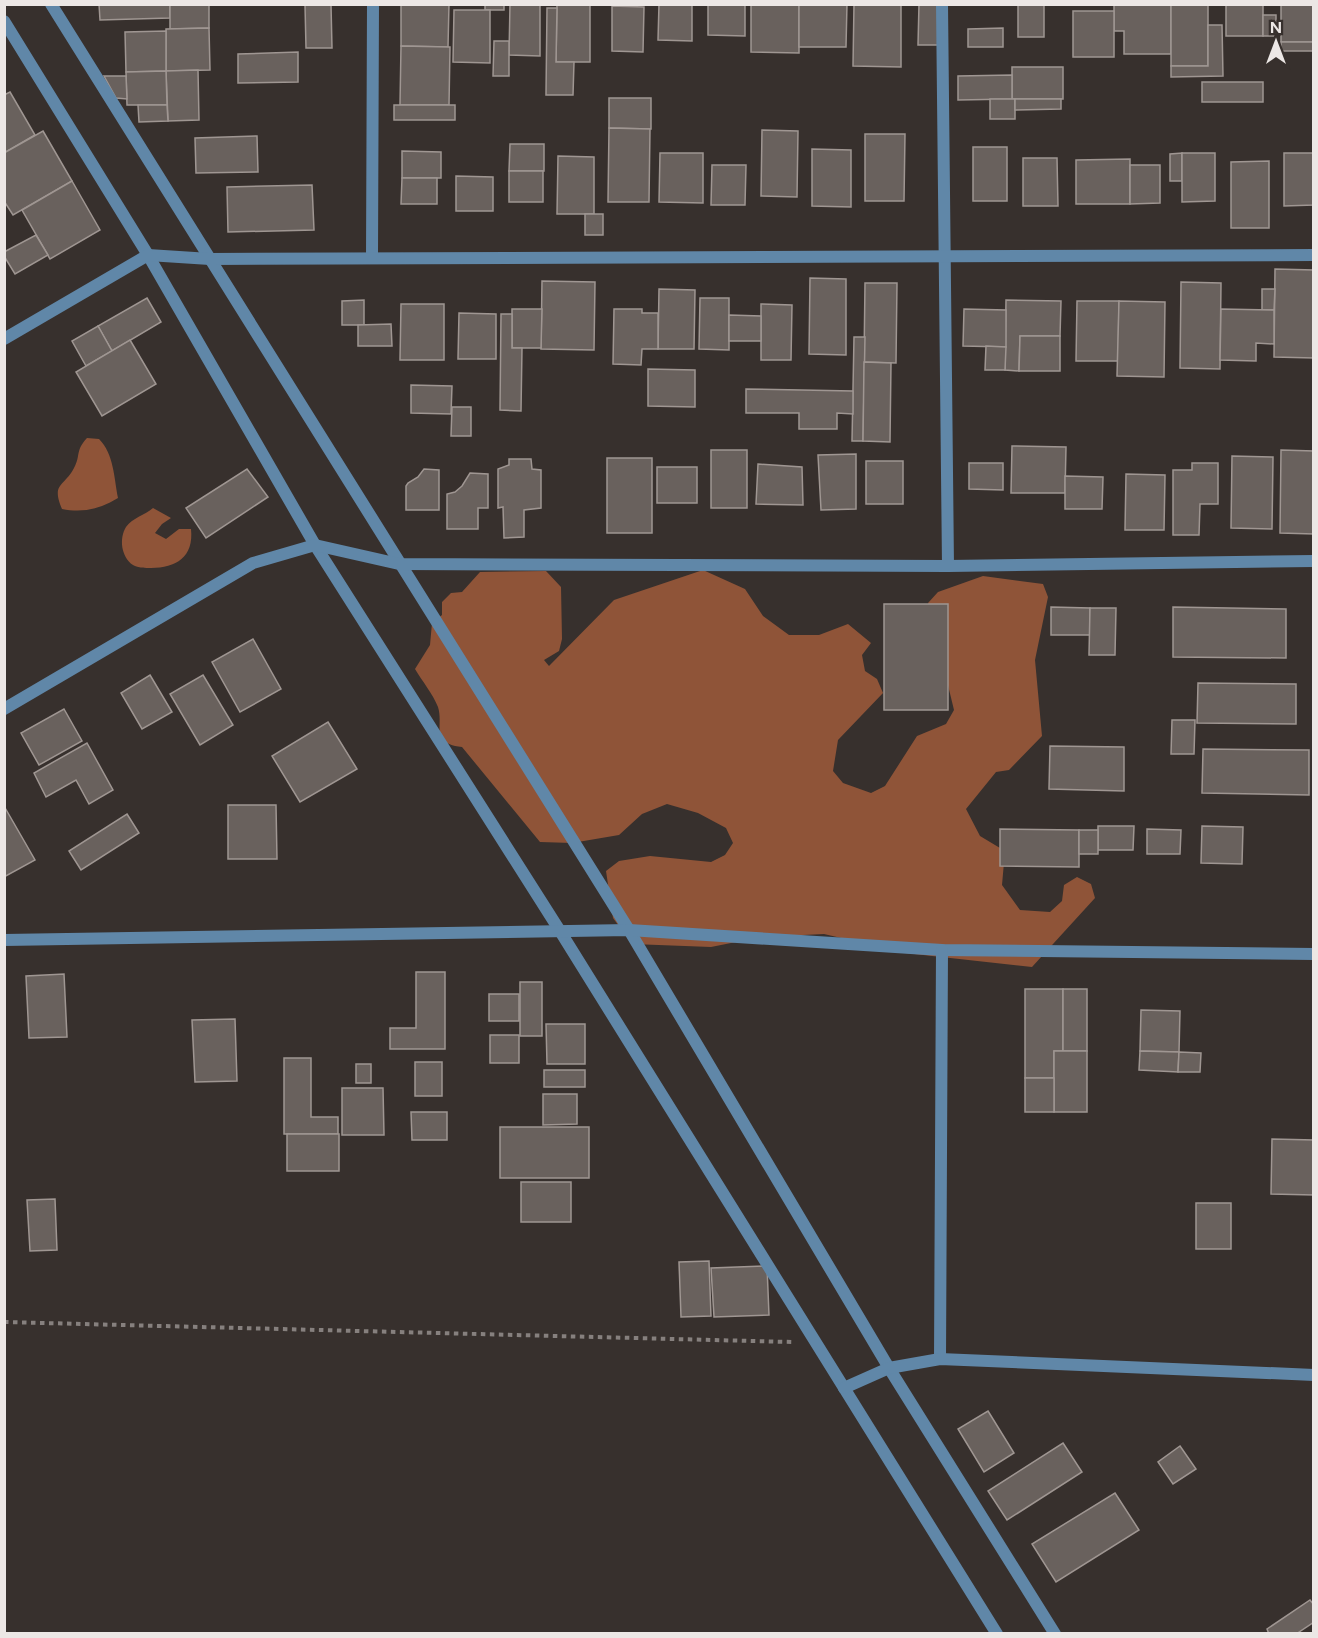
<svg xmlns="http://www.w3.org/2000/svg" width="1318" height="1638" font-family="Figtree,sans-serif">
<rect width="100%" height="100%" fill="#37302d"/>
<g fill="#8f5438">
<path d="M87,438L99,439C114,454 114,478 118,498C100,509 83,513 62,509C51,483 64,487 74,468C81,455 75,451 87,438Z"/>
<path d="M153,508L171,518L162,524L155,533L166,539L179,529H191C194,557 176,568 151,568C146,568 138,568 133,565C121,557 119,538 126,527C132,518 145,515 153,508Z"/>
<path d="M703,570L745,589L763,616L789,635H819L848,624L871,643L862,655L865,671L877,679L883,693L838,740L833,771L843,783L871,793L885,786L917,736L946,724L954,710L928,603L938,592L983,576L1043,584L1048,597L1035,660L1042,736L1009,770L996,772L966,809L980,836L1005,851L1002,885L1020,910L1050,912L1062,901L1064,885L1077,877L1091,884L1095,898L1032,967L905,953L824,934L761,937L711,947L632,944L613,918L606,871L619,861L650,856L711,862L725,855L733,843L726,828L698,813L667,804L642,814L619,835L572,843L540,842L462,747C429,743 444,726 438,707C433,694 422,681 415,669L430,645L432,623L442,615V602L451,593L462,592L480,572L546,571L561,587L562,639L559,651L544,660L549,666L614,600Z"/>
</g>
<g fill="#69615d" stroke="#9f9692" stroke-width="1.5">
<path d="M99,4H170V18L100,20Z"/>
<path d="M170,4H209V28L170,29Z"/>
<path d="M401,4H449L448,47L401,46Z"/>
<rect x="485" y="4" width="19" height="6"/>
<path d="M510,4H540V56L509,55Z"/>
<path d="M557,4H590V62H556Z"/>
<path d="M659,4H692V41L658,40Z"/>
<path d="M708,4H745V36L708,35Z"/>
<path d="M751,4H799V53L751,52Z"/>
<path d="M799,4H847L846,47H799Z"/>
<path d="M854,4H901V67L853,66Z"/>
<path d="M919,4H938V45H918Z"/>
<rect x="1018" y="4" width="26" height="33"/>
<path d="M1114,4H1171V54H1124V31H1114Z"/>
<rect x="1171" y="4" width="37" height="62"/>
<rect x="1226" y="4" width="37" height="32"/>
<rect x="1281" y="4" width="33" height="38"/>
<path d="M305,5H331L332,48H306Z"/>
<path d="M612,6L644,7L643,52L612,51Z"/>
<path d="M547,8H557L556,62H574L573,95H546Z"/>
<path d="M454,10H490V63L453,62Z"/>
<rect x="1073" y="11" width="41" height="46"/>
<rect x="1263" y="15" width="13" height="21"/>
<path d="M1208,25H1222L1223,76L1171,77V66H1208Z"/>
<path d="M209,28L210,70L166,71V29Z"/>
<path d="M1003,28V47H968V29Z"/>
<path d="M166,31V71L126,72L125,32Z"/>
<path d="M494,41H509V76H493Z"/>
<rect x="1281" y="42" width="33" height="9"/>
<path d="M401,46L450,47L449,105H400Z"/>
<path d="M298,52V82L238,83V54Z"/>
<rect x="1012" y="67" width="51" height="32"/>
<path d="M198,70L199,120L168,121L166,71Z"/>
<path d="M166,71L167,105H127L126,72Z"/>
<path d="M1012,75V99L958,100V76Z"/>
<path d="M104,76H126L127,99L116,98Z"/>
<rect x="1202" y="82" width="61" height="20"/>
<path d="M10,92L35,135L4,153V95Z"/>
<path d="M609,98H651V129L609,128Z"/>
<rect x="990" y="99" width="25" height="20"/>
<path d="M1015,99H1061V109L1015,110Z"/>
<path d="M138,105H167L168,121L139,122Z"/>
<rect x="394" y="105" width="61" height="15"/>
<path d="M609,128L650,129L649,202H608Z"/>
<path d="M762,130L798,131L797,197L761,196Z"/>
<path d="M43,131L72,181L13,215L4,201V153Z"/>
<path d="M865,134H905L904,201H865Z"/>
<path d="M257,136L258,172L196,173L195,138Z"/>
<path d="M510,144H544V171H509Z"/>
<rect x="973" y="147" width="34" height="54"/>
<path d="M812,149L851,150V207L812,206Z"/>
<path d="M402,151L441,152V178H402Z"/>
<path d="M660,153H703V203L659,202Z"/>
<path d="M1182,153V181H1170V154Z"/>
<path d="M1182,153H1215V201L1182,202Z"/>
<path d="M1284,153H1314V205L1284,206Z"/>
<path d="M558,156L594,157V214H557Z"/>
<path d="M1023,158H1057L1058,206H1023Z"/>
<path d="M1130,159V204H1076V160Z"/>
<path d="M1269,161V228H1231V162Z"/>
<path d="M712,165H746L745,205H711Z"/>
<path d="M1130,165H1160V203L1130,204Z"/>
<rect x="509" y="171" width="34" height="31"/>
<path d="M456,176L493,177V211H456Z"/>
<path d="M402,178H437V204H401Z"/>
<path d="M72,181L100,230L50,259L22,210Z"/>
<path d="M312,185L314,230L228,232L227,187Z"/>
<rect x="585" y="214" width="18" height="21"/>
<path d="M36,235L48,255L15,274L4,256V252Z"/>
<path d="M1275,269L1314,270V358L1274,357Z"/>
<path d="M810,278L846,279V355L809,354Z"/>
<path d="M542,281L595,282L594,350L541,349Z"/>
<path d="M1181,282L1221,283L1220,369L1180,368Z"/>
<path d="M865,283H897L896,363L864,362Z"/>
<path d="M659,289L695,290L694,349H658Z"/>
<path d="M1262,289H1275L1274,310H1262Z"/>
<path d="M147,298L161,322L112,351L98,326Z"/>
<path d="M700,298H729V350L699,349Z"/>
<path d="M364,300V325H342V301Z"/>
<path d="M1006,300L1061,301L1060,336H1020L1019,371L1005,370Z"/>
<path d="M1077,301H1119L1118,361H1076Z"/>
<path d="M1119,301L1165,302L1164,377L1117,376Z"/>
<path d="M401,304H444V360H400Z"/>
<path d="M761,304L792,305L791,360H761Z"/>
<path d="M512,309H542L541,348H512Z"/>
<path d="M614,309H642V313H658V349H642L641,365L613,364Z"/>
<path d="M964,309L1006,310V347L963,346Z"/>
<path d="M1221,309L1274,310V344L1256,343V361L1220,360Z"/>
<path d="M459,313L496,314V359H458Z"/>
<path d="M501,314H512V348H522L521,411L500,410Z"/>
<path d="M729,315L761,316V341H729Z"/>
<path d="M391,324L392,346H358V325Z"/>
<path d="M98,326L112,351L86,366L72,341Z"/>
<path d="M1020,336H1060V371H1019Z"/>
<path d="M854,337H865L863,441H852Z"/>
<path d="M130,340L156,384L102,416L76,372Z"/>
<path d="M986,346L1006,347L1005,370H985Z"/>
<path d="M864,362L891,363L890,442L863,441Z"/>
<path d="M648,369L695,370V407L648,406Z"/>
<path d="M411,385L452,386L451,414L411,413Z"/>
<path d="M746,389L853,391V414L837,413V429H799V413H746Z"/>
<path d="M452,407H471V436H451Z"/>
<path d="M1012,446L1066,447L1065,493H1011Z"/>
<rect x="711" y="450" width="36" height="58"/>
<path d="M1281,450L1314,451V534L1280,533Z"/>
<path d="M856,454V509L821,510L818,455Z"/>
<path d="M1232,456L1273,457L1272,529L1231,528Z"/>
<rect x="607" y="458" width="45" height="75"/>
<path d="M509,459H531L532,469L541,470V508L524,510V537L504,538L503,507L498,508V469L509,465Z"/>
<rect x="866" y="461" width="37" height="43"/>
<path d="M969,463H1003V490L969,489Z"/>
<path d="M1192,463H1218V504H1200L1199,535H1173V470H1192Z"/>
<path d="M758,464L802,467L803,505L756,504Z"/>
<rect x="657" y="467" width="40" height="36"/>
<path d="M247,469L268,497L206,538L186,508Z"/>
<path d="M424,469L439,470V510H406V486L408,483L418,477Z"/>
<path d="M470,473L488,474V508H478V529H447V494L455,492L462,486Z"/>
<path d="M1126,474L1165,475L1164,530H1125Z"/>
<path d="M1065,476L1103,477L1102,509H1065Z"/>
<rect x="884" y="604" width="64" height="106"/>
<path d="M1051,607L1090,608V635H1051Z"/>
<path d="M1173,607L1286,609V658L1173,657Z"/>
<path d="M1090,608H1116L1115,655H1089Z"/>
<path d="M253,639L281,689L240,712L212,662Z"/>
<path d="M150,675L172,712L142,729L121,693Z"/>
<path d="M203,675L233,725L200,745L170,694Z"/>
<path d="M1198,683L1296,684V724L1197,723Z"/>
<path d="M64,709L82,741L39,765L21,733Z"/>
<path d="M1172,720H1195L1194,754H1171Z"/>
<path d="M328,722L357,769L300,802L272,756Z"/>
<path d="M87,743L113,790L89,804L76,780L46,797L34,773Z"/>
<path d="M1050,746L1124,747V791L1049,789Z"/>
<path d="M1203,749L1309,750V795L1202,793Z"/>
<path d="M228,805H276L277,859H228Z"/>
<path d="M4,806L35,860L4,877Z"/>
<path d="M127,814L139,833L81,870L69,851Z"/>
<path d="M1098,826H1134L1133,850H1098Z"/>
<path d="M1202,826L1243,827L1242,864L1201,863Z"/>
<path d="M1000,829L1079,830V867L1000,866Z"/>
<path d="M1147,829L1181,830L1180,854H1147Z"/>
<rect x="1079" y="830" width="19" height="24"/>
<path d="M416,972H445V1049H390V1028H416Z"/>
<path d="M64,974L67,1037L29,1038L26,976Z"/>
<rect x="520" y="982" width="22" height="54"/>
<path d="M1025,989H1063V1051H1054V1078H1025Z"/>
<rect x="1063" y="989" width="24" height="62"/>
<rect x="489" y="994" width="30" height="27"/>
<path d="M1141,1010L1180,1011L1179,1052L1140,1051Z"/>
<path d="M235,1019L237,1081L195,1082L192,1020Z"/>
<path d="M546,1024H585V1064H547Z"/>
<rect x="490" y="1035" width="29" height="28"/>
<rect x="1054" y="1051" width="33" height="61"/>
<path d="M1140,1051L1179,1052L1178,1072L1139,1070Z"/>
<path d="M1179,1052L1201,1053L1200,1072H1178Z"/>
<path d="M284,1058H311V1117H338V1134H284Z"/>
<rect x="415" y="1062" width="27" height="34"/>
<rect x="356" y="1064" width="15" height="19"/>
<rect x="544" y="1070" width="41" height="17"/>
<rect x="1025" y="1078" width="29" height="34"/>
<path d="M342,1088H383L384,1135H342Z"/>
<path d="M543,1094H577V1124L543,1125Z"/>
<path d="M411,1112H447V1140H412Z"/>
<rect x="500" y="1127" width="89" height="51"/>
<rect x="287" y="1134" width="52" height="37"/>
<path d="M1272,1139L1314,1140V1195L1271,1194Z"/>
<rect x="521" y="1182" width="50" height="40"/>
<path d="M55,1199L57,1250L30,1251L27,1200Z"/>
<rect x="1196" y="1203" width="35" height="46"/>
<path d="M709,1261L711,1316L681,1317L679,1262Z"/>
<path d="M767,1266L769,1315L714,1317L711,1268Z"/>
<path d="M988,1411L1014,1453L984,1472L958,1429Z"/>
<path d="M1063,1443L1082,1472L1007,1520L988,1491Z"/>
<path d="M1180,1446L1196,1469L1173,1484L1158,1462Z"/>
<path d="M1115,1493L1139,1530L1056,1582L1032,1544Z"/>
<path d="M1310,1600L1314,1605V1622L1296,1634H1269L1267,1629Z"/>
</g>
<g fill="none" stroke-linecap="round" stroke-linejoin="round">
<path stroke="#86807e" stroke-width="4" stroke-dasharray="4.5 4.5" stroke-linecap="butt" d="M4,1322L792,1342"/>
<g stroke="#6087a8" stroke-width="12">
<path d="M51,4L629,930L889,1368L1055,1634"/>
<path d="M942,4L948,566"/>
<path d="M4,21L148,255L315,545L560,931L997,1634"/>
<path d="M372,258L373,4"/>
<path d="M4,339L148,255L210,259L1314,255"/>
<path d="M4,709L253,563L315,545L399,564L948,566L1314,561"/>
<path d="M4,940L629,930L942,950L1314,954"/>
<path d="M940,1359L942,950"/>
<path d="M844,1388L889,1368L940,1359L1314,1375"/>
</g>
</g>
<rect width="1318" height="1638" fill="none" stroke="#ece7e5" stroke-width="12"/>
<g transform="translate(1276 42)" stroke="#37302d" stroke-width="4.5" paint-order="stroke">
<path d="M0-4.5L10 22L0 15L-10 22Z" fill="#ece7e5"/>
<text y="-9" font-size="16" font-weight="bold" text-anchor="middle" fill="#ece7e5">N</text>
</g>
</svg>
